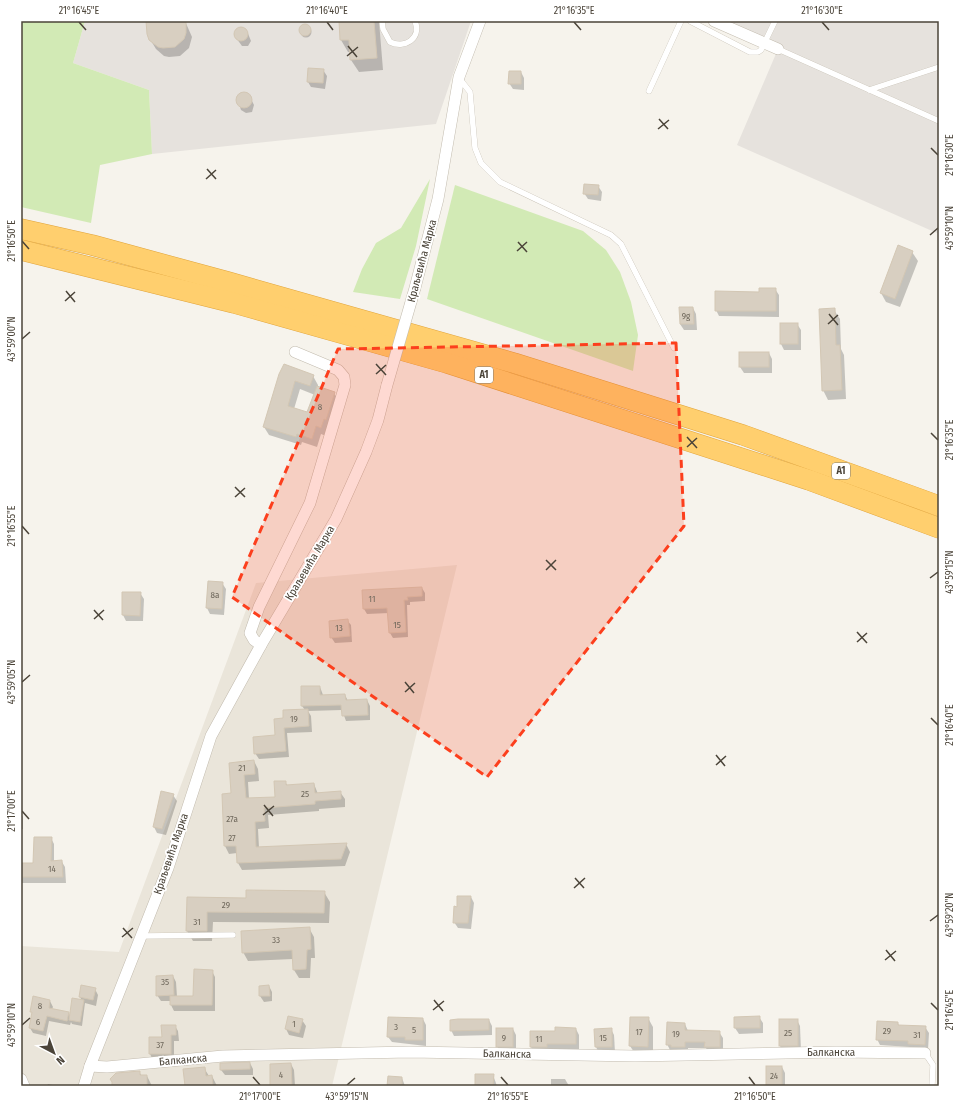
<svg xmlns="http://www.w3.org/2000/svg" width="960" height="1107" font-family="'Fira Sans Condensed',sans-serif">
<rect width="100%" height="100%" fill="#f6f3ec"/>
<path fill="#eae5da" d="M457,565L332,1086H21V946L119,952L256,583Z"/>
<g fill="#e6e2dd">
<path d="M85,21H471L436,124L152,154L149,90L73,63Z"/>
<path d="M714,21H939V234L737,145L778,49Z"/>
</g>
<g fill="#d2eab5">
<path d="M21,21H85L73,63L149,90L152,154L100,165L91,223L21,207Z"/>
<path d="M430,179L416,246L400,299L353,292L362,269L376,243L401,228Z"/>
<path d="M455,185L583,231L606,250L620,272L631,302L638,335L633,371L427,299Z"/>
</g>
<g fill="#0003" fill-rule="evenodd">
<path d="M148,21H185L192,37L189,48L180,56L169,57L164,56L156,49L150,39Z"/>
<path d="M340,21H379L383,70L359,72L351,60V52H348L341,40Z"/>
<circle cx="306" cy="32" r="5.5"/>
<path d="M241,27L246,29L249,36L251,41L248,46H242L234,35L236,30Z"/>
<path d="M323,70L327,76L325,89L311,87L308,82Z"/>
<path d="M521,72L524,78V90L513,89L509,83Z"/>
<path d="M241,93H247L251,99L254,105L252,112L246,113L241,110L237,98Z"/>
<path d="M598,186L602,192L601,201L588,199L584,193Z"/>
<path d="M912,252L918,261L900,307L886,302L881,293Z"/>
<path d="M775,289L779,295V317L719,316L716,310L760,293Z"/>
<path d="M680,308H693L696,314L697,330H684L680,324Z"/>
<path d="M834,310L840,319L841,349L844,355L846,399L828,400L823,390Z"/>
<path d="M797,324L801,330V350H784L781,344Z"/>
<path d="M769,353L772,359V373H744L740,367Z"/>
<path d="M280,374L313,376L318,385V387L334,393L339,402L326,436L321,434L317,447L302,442L301,445L269,435L264,427ZM300,389L315,395L308,413L294,409Z"/>
<path d="M208,582L222,583L226,589L224,615L210,614L207,608Z"/>
<path d="M422,588L425,593V601L410,602V605H407L408,637L393,638L390,633L389,613L367,614L364,609L363,591Z"/>
<path d="M140,593L144,599L143,621H126L123,615Z"/>
<path d="M347,620L351,625L352,642L335,643L331,637Z"/>
<path d="M320,687L323,695H345L348,701L367,700L370,706V720L346,721L342,710L308,711L311,716L312,732L287,733L289,757L259,759L255,753L276,736L284,719L305,710L302,706Z"/>
<path d="M254,761L258,769L259,781L248,782L249,799L276,798L285,782L288,786L314,784L318,794L340,792L345,799V807L319,809V811L268,815L269,828L258,829L259,848L346,844L350,852L345,866L242,870L238,863L237,853L229,854L225,846L223,795L232,794L230,764Z"/>
<path d="M173,795L177,801L166,835L157,833L154,827Z"/>
<path d="M21,814L23,817V829H21Z"/>
<path d="M51,838L54,844V862H62L65,867L66,883H21V864H34Z"/>
<path d="M324,892L330,902L329,923L213,922L212,941H193L187,931L188,898L247,899Z"/>
<path d="M471,897L474,903L471,929L458,928L454,922L458,908Z"/>
<path d="M309,928L314,937L315,958H311L310,978H299L294,970L293,959L248,961L243,952Z"/>
<path d="M212,971L215,977V1011H174L171,1005V1001H161L157,995L173,976L176,982L177,997H194Z"/>
<path d="M269,986L272,992V1001L264,1002L260,996Z"/>
<path d="M82,987L95,989L98,995L96,1006L85,1003L82,1026L72,1024L71,1022L70,1025L49,1021L46,1036L33,1033L30,1028L33,1015L31,1011L50,1001L53,1007L52,1009L69,1013L70,1016L82,1001L80,997Z"/>
<path d="M759,1017L763,1023V1033L739,1034L735,1028Z"/>
<path d="M631,1018H648L653,1027V1055H636L630,1046Z"/>
<path d="M423,1019L426,1025V1046L392,1042L388,1037Z"/>
<path d="M302,1020L306,1026L303,1038L289,1035L286,1029Z"/>
<path d="M489,1020L492,1026V1035L454,1036L451,1030Z"/>
<path d="M797,1020L800,1026L801,1051L783,1052L780,1046Z"/>
<path d="M898,1023L899,1026L925,1027L929,1033L928,1050H912L910,1047L880,1045L877,1039Z"/>
<path d="M685,1024L688,1031L719,1032L723,1038V1053H709L706,1048H688V1053L670,1050L667,1044Z"/>
<path d="M175,1026L178,1031L179,1041H174V1060H153L150,1054V1038H163Z"/>
<path d="M513,1029L516,1035V1052H500L497,1046Z"/>
<path d="M576,1029L579,1035V1050L534,1053L531,1047L556,1032Z"/>
<path d="M611,1029L614,1035L615,1052L599,1053L596,1047L595,1030Z"/>
<path d="M250,1063L253,1069V1075H225L221,1070Z"/>
<path d="M291,1064L294,1070L295,1086H271Z"/>
<path d="M782,1067L785,1073V1086H767Z"/>
<path d="M204,1068L209,1076H212L217,1086H186Z"/>
<path d="M139,1072L142,1076H147L152,1086H113Z"/>
<path d="M493,1075L497,1086H476Z"/>
<path d="M402,1078L405,1086H388Z"/>
<path d="M551,1079H565L569,1086H551Z"/>
<path d="M48,1084L57,1086H47Z"/>
</g>
<g fill="#d8cfc1" stroke="#d3c7b4">
<path d="M146,21H186V33L184,39L175,47L163,48L158,47L149,40L147,34Z"/>
<path d="M339,21H374L377,58L350,60L349,40H340Z"/>
<circle cx="305" cy="30" r="6"/>
<circle cx="241" cy="34" r="7"/>
<path d="M308,68L324,69L323,83L307,82Z"/>
<path d="M509,71H521V84H508Z"/>
<circle cx="244" cy="100" r="8"/>
<path d="M584,184L599,185L598,195L583,194Z"/>
<path d="M898,245L913,251L895,299L880,293Z"/>
<path d="M759,288H776V311H715V291L759,292Z"/>
<path d="M679,307H693L694,324H680Z"/>
<path d="M835,308L836,345H840L842,390L822,391L819,309Z"/>
<rect x="780" y="323" width="18" height="21"/>
<rect x="739" y="352" width="30" height="15"/>
<path d="M284,364L314,375L310,386L295,381L288,406L307,412L317,386L335,392L326,420L324,419L321,428L316,426L312,439L297,434L296,437L263,427L279,374Z"/>
<path d="M208,581L223,582L222,609L206,608Z"/>
<path d="M422,587V596L407,597L408,600H404L406,632L389,633L387,608L363,609L362,590Z"/>
<path d="M122,592H141L140,616L122,615Z"/>
<path d="M348,619L350,636L330,638L329,621Z"/>
<path d="M301,686H320V695L345,694L346,700L367,699L368,715L342,716L341,705L301,706Z"/>
<path d="M308,709L309,726L284,728L286,751L254,754L253,737L275,735L274,719L283,718V710Z"/>
<path d="M254,760L255,774L244,775L246,798L275,797L274,781H286V785L314,783L315,793L341,791V799L315,801V804L264,808L265,821L255,822L256,847L347,843L341,859L237,863L236,846H224L222,794L231,793L229,763Z"/>
<path d="M161,791L174,794L162,829L153,827Z"/>
<path d="M34,837H52L51,861L62,860L63,877H21V863H33Z"/>
<path d="M246,890L325,891L324,913L207,912V931H186L187,897L246,898Z"/>
<path d="M457,896H471L468,923H453L454,906L457,907Z"/>
<path d="M310,927L311,949L307,950L306,969L293,970L292,950L242,953L241,931Z"/>
<path d="M194,969L213,970L212,1005H170V996H193Z"/>
<path d="M173,975L174,995L156,996V976Z"/>
<path d="M81,985L96,988L93,1000L79,997Z"/>
<path d="M269,985L270,996H259V986Z"/>
<path d="M33,996L50,1000L49,1008L69,1012L67,1021L47,1016L43,1031L29,1028L32,1012H30Z"/>
<path d="M72,998L84,1000L80,1022L69,1020Z"/>
<path d="M288,1016L303,1019L299,1033L285,1029Z"/>
<path d="M760,1016V1028H734V1017Z"/>
<path d="M388,1017L423,1018V1040H405V1037H387Z"/>
<path d="M630,1017H649L648,1047L629,1046Z"/>
<path d="M458,1019H489V1030L450,1031V1020Z"/>
<rect x="779" y="1019" width="19" height="27"/>
<path d="M877,1021L898,1022V1025L926,1026L925,1045L908,1044V1041L876,1040Z"/>
<path d="M667,1022L685,1023V1030L720,1031V1047H704L705,1042H685V1047H671V1045H666Z"/>
<path d="M161,1025H176V1035H171V1054H149V1037H162Z"/>
<path d="M555,1027L576,1028V1044H547V1047H530V1031H555Z"/>
<rect x="496" y="1028" width="17" height="19"/>
<path d="M612,1028V1047H595L594,1029Z"/>
<path d="M250,1062V1069L220,1070V1063Z"/>
<path d="M291,1063L292,1086H270V1064Z"/>
<rect x="766" y="1066" width="16" height="20"/>
<path d="M205,1067L206,1076L212,1075L213,1086H185L183,1069Z"/>
<path d="M140,1071V1075H147V1086H112V1082L110,1079L116,1073Z"/>
<path d="M475,1074H494L493,1086H475Z"/>
<path d="M388,1076L402,1077V1086H387Z"/>
</g>
<g fill="none" stroke-linecap="round" stroke-linejoin="round">
<defs>
<g id="service">
<path d="M382,21L383,29L390,42C404,49 422,39 415,21"/>
<path d="M690,21L750,52H758L761,50L775,21"/>
<path d="M778,49L939,121"/>
<path d="M459,78L470,92L475,148L481,163L500,182L611,235L621,244L674,348"/>
<path d="M869,90L939,67"/>
<path d="M649,91L681,21"/>
<path d="M141,936L233,935"/>
<path d="M925,1053L933,1065L932,1086"/>
</g>
<g id="minor">
<path d="M714,21L778,49"/>
<path d="M415,288L438,199L459,77L480,21"/>
<path d="M261,645L254,640L250,633L259,607L310,503L345,385L344,377L338,370L295,352"/>
<path d="M90,1066L107,1067L223,1056L410,1052L635,1056L836,1052L925,1053"/>
<path d="M21,1079L24,1086"/>
<path d="M84,1086L90,1066L168,868L211,736L261,645L336,519L366,452L378,420L387,385"/>
</g>
<g id="motorway">
<path d="M21,229L92,245L228,282L514,363L743,435L939,506"/>
<path d="M21,250L234,303L447,363L809,480L939,528"/>
</g>
</defs>
<use href="#service" stroke="#c2bbae" stroke-width="6"/>
<use href="#minor" stroke="#c2bbae" stroke-width="12"/>
<use href="#motorway" stroke="#e0a43c" stroke-width="21"/>
<use href="#service" stroke="#fff" stroke-width="5.5"/>
<use href="#minor" stroke="#fff" stroke-width="11"/>
<use href="#motorway" stroke="#ffcf6e" stroke-width="20"/>
<defs>
<path id="minor-bridge" d="M387,385L415,288"/>
</defs>
<use href="#minor-bridge" stroke="#c2bbae" stroke-width="12" stroke-linecap="butt"/>
<use href="#minor-bridge" stroke="#fff" stroke-width="11"/>
</g>
<path fill="#fc3f1d" fill-opacity="0.2" stroke="#fc3f1d" stroke-width="3" stroke-dasharray="8 5" stroke-linejoin="round" d="M676,343L684,526L487,777L232,597L338,349Z"/>
<path fill="none" stroke="#4b4439" stroke-width="1.5" d="M79,22L86,30M327,22L333,30M574,22L581,30M822,22L829,30M348,46L357,57M347,56L358,47M659,119L668,129M658,129L669,120M931,148L938,155M207,169L216,179M206,179L216,170M930,235L938,228M22,241L29,249M518,242L527,252M517,251L527,242M66,291L75,302M65,301L75,292M829,314L838,325M828,324L838,315M22,339L30,332M376,364L386,375M376,374L386,365M931,433L938,440M687,437L697,448M687,447L697,438M235,487L245,497M235,497L245,488M22,526L29,534M546,560L556,570M546,570L556,560M930,578L938,572M94,610L103,620M94,619L104,610M857,632L867,643M857,642L867,633M22,682L30,675M405,682L414,693M405,692L415,683M931,718L938,725M716,755L725,766M716,765L726,756M264,805L273,816M22,811L29,819M263,815L274,806M575,878L584,888M574,888L585,878M930,921L938,915M123,928L132,938M122,937L133,928M886,950L895,961M885,960L896,951M434,1000L443,1011M931,1003L938,1010M433,1010L444,1001M22,1025L30,1018M253,1077L260,1085M501,1077L508,1085M749,1077L755,1085M347,1085L355,1078"/>
<g text-anchor="middle" dominant-baseline="central" stroke-width="3.5" stroke-linejoin="round" paint-order="stroke">
<g font-size="9" fill="#6e675b">
<text x="686" y="316">9g</text>
<text x="320" y="407">8</text>
<text x="215" y="595">8a</text>
<text x="372" y="599">11</text>
<text x="397" y="625">15</text>
<text x="339" y="628">13</text>
<text x="294" y="719">19</text>
<text x="242" y="768">21</text>
<text x="305" y="794">25</text>
<text x="232" y="819">27a</text>
<text x="232" y="838">27</text>
<text x="52" y="869">14</text>
<text x="226" y="905">29</text>
<text x="197" y="922">31</text>
<text x="276" y="940">33</text>
<text x="165" y="982">35</text>
<text x="40" y="1006">8</text>
<text x="38" y="1022">6</text>
<text x="294" y="1024">1</text>
<text x="396" y="1027">3</text>
<text x="414" y="1030">5</text>
<text x="887" y="1031">29</text>
<text x="639" y="1032">17</text>
<text x="788" y="1033">25</text>
<text x="676" y="1034">19</text>
<text x="917" y="1035">31</text>
<text x="504" y="1038">9</text>
<text x="603" y="1038">15</text>
<text x="539" y="1039">11</text>
<text x="160" y="1045">37</text>
<text x="281" y="1075">4</text>
<text x="774" y="1076">24</text>
</g>
<g fill="#fff" stroke="#817c74" stroke-width="1">
<rect x="475" y="367" width="18" height="16" rx="3"/>
<rect x="832" y="463" width="18" height="16" rx="3"/>
</g>
<g font-size="10" font-weight="bold" fill="#4b4439">
<text x="484" y="375">A1</text>
<text x="841" y="471">A1</text>
</g>
<g font-size="11" fill="#4b4439" stroke="#fff">
<text transform="translate(422 261) rotate(-75)">Краљевића Марка</text>
<text transform="translate(310 563) rotate(-59)">Краљевића Марка</text>
<text transform="translate(171 854) rotate(-71)">Краљевића Марка</text>
<text x="831" y="1052">Балканска</text>
<text transform="translate(507 1054) rotate(1)">Балканска</text>
<text transform="translate(183 1060) rotate(-5)">Балканска</text>
</g>
</g>
<rect width="960" height="1107" fill="none" stroke="#ffffff" stroke-width="44"/>
<g transform="translate(54 1053) rotate(139)" stroke="#ffffff" stroke-width="3" paint-order="stroke">
<path d="M0-3L7 15L0 10L-7 15Z" fill="#4b4439"/>
<text y="-6" font-size="11" font-weight="bold" text-anchor="middle" fill="#4b4439">N</text>
</g>
<rect x="22" y="22" width="916" height="1063" fill="none" stroke="#4b4439" stroke-width="1.5"/>
<g font-size="10" text-anchor="middle" fill="#4b4439">
<text x="79" y="14">21°16'45"E</text>
<text x="327" y="14">21°16'40"E</text>
<text x="574" y="14">21°16'35"E</text>
<text x="822" y="14">21°16'30"E</text>
<text transform="translate(949 155) rotate(-90)" y="4">21°16'30"E</text>
<text transform="translate(949 228) rotate(-90)" y="4">43°59'10"N</text>
<text transform="translate(11 241) rotate(-90)" y="4">21°16'50"E</text>
<text transform="translate(11 339) rotate(-90)" y="4">43°59'00"N</text>
<text transform="translate(949 440) rotate(-90)" y="4">21°16'35"E</text>
<text transform="translate(11 526) rotate(-90)" y="4">21°16'55"E</text>
<text transform="translate(949 572) rotate(-90)" y="4">43°59'15"N</text>
<text transform="translate(11 682) rotate(-90)" y="4">43°59'05"N</text>
<text transform="translate(949 725) rotate(-90)" y="4">21°16'40"E</text>
<text transform="translate(11 811) rotate(-90)" y="4">21°17'00"E</text>
<text transform="translate(949 915) rotate(-90)" y="4">43°59'20"N</text>
<text transform="translate(949 1010) rotate(-90)" y="4">21°16'45"E</text>
<text transform="translate(11 1025) rotate(-90)" y="4">43°59'10"N</text>
<text x="260" y="1100">21°17'00"E</text>
<text x="347" y="1100">43°59'15"N</text>
<text x="508" y="1100">21°16'55"E</text>
<text x="755" y="1100">21°16'50"E</text>
</g>
</svg>
